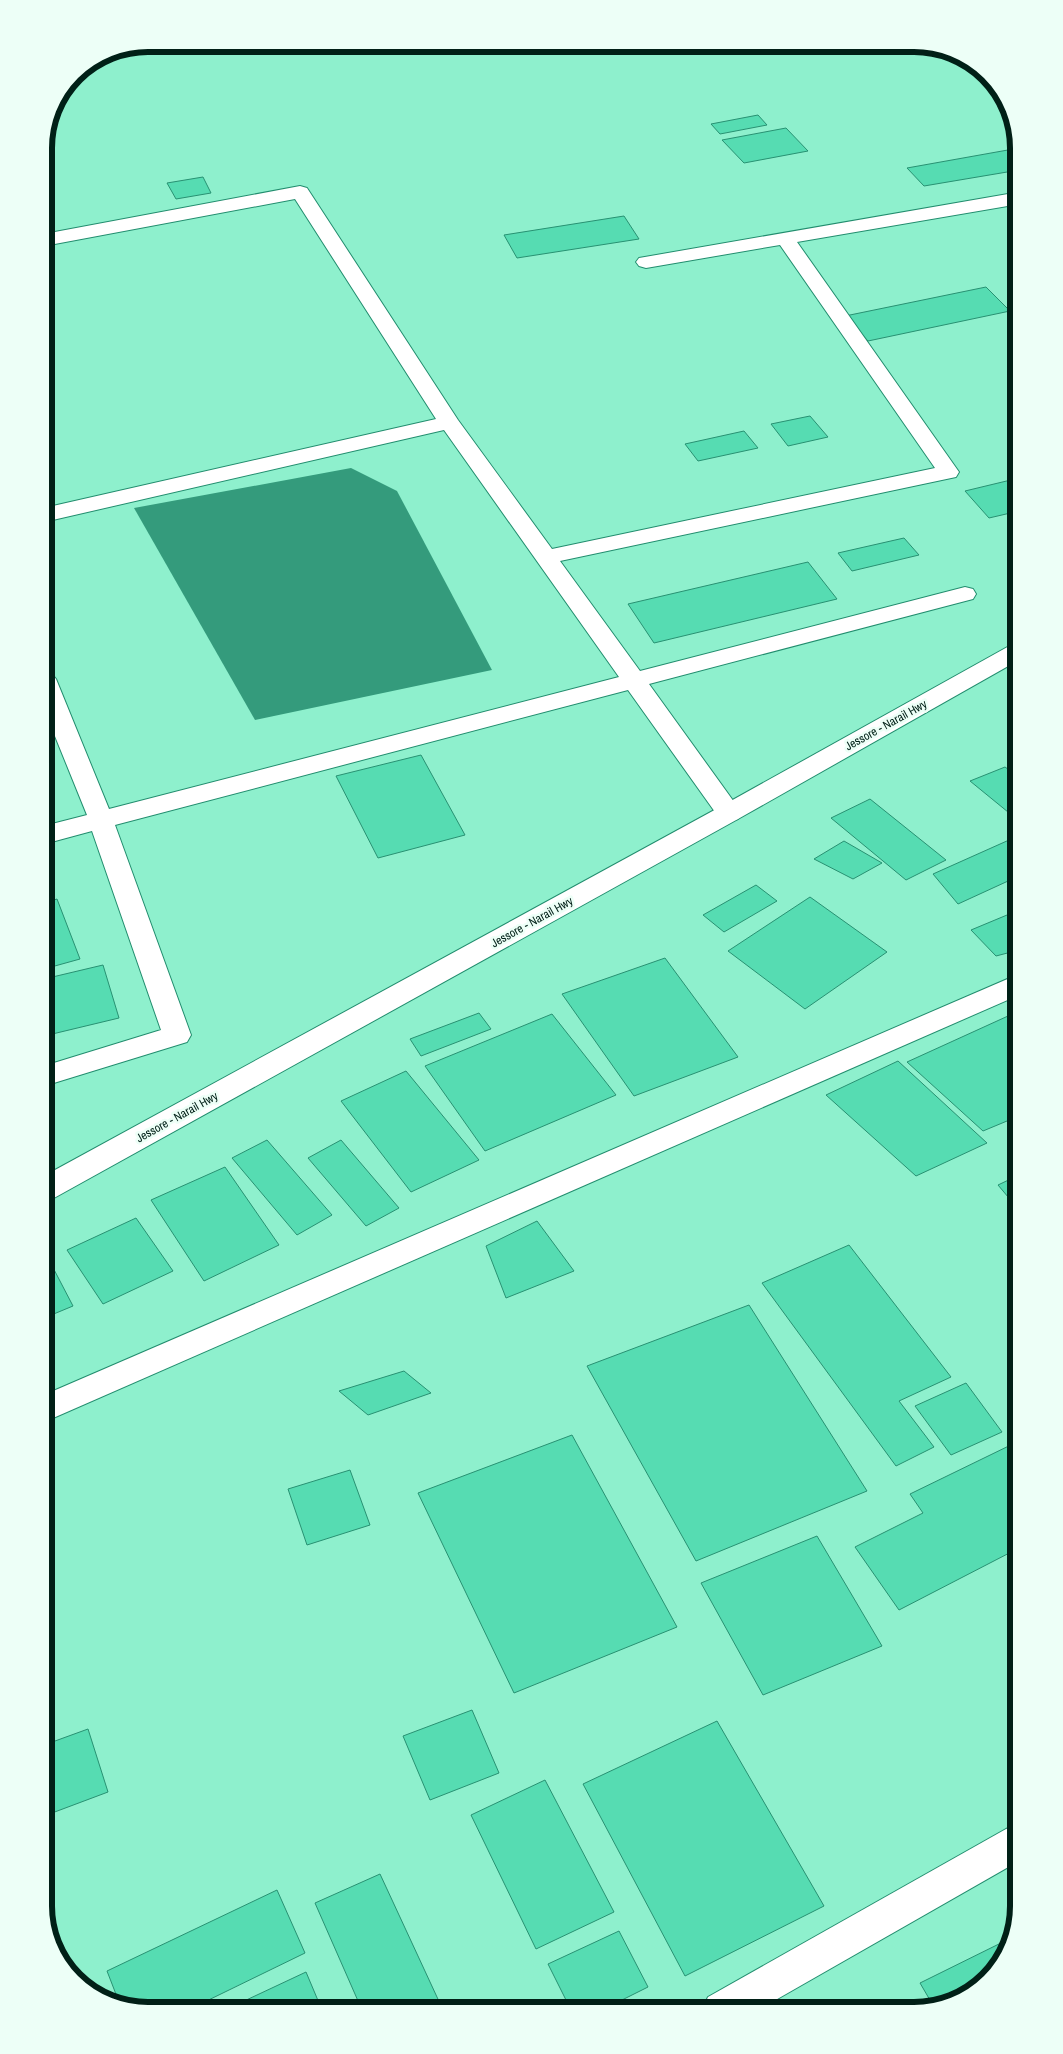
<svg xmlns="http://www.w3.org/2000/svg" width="1063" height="2054" font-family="'Archivo Narrow',sans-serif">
<rect width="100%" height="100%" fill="#8ef0cd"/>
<path fill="#349b7c" d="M351,468L397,491L492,670L255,720L134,508Z"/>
<g fill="#56dcb2" stroke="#289172">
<path d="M758,115L767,125L720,134L711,124Z"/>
<path d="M786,128L808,151L744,163L722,140Z"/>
<path d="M1019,148V170L924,186L907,168Z"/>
<path d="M203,177L211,193L176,199L167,183Z"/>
<path d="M624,216L639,239L517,258L504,235Z"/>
<path d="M986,287L1010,311L868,341L845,316Z"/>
<path d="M810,416L828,437L788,446L771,424Z"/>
<path d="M744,431L758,448L698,461L685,444Z"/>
<path d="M1019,478V511L989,518L965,491Z"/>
<path d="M904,538L919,555L852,571L838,553Z"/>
<path d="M808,562L837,599L654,643L628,604Z"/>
<path d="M421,755L465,835L378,858L336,776Z"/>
<path d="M1005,767L1019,777V821L970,781Z"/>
<path d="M870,799L946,860L906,880L831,818Z"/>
<path d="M1018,836L1019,876L958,904L933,874Z"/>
<path d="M844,841L882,863L853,879L814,859Z"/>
<path d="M756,885L777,901L724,932L703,915Z"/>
<path d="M810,897L887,952L805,1009L728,951Z"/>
<path d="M57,899L80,959L44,969V903Z"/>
<path d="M1007,915L1019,926V950L996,956L971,930Z"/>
<path d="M665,958L738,1057L634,1096L562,994Z"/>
<path d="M103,965L119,1018L44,1036V979Z"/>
<path d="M1019,1011V1116L983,1131L907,1062Z"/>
<path d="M479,1013L491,1029L421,1056L410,1039Z"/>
<path d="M552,1014L616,1095L485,1151L425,1066Z"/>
<path d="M898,1061L987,1143L916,1176L826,1095Z"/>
<path d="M406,1071L479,1160L411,1192L341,1101Z"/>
<path d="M267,1140L332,1215L297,1235L232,1158Z"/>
<path d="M341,1140L399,1208L366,1226L308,1158Z"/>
<path d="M225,1167L279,1245L204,1281L151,1200Z"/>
<path d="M1019,1175V1210L998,1185Z"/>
<path d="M136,1218L173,1271L103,1304L67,1250Z"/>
<path d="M537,1221L574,1271L506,1298L486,1246Z"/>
<path d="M849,1245L951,1377L899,1401L934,1447L896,1466L762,1283Z"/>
<path d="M48,1258L73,1306L44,1318V1260Z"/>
<path d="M749,1305L867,1491L696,1561L587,1366Z"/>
<path d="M404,1371L431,1393L368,1415L339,1391Z"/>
<path d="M966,1383L1002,1432L951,1455L915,1406Z"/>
<path d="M572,1435L677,1627L514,1693L418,1493Z"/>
<path d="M1019,1441V1548L899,1610L855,1547L923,1513L910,1494Z"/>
<path d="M350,1470L370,1525L307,1545L288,1489Z"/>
<path d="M817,1536L882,1646L763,1695L701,1583Z"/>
<path d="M472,1710L499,1773L430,1800L403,1736Z"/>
<path d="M717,1721L824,1906L685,1976L583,1784Z"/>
<path d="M88,1729L108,1792L44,1816V1745Z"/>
<path d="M545,1780L614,1912L536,1949L471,1815Z"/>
<path d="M380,1874L443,2010H362L315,1903Z"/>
<path d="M277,1890L305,1953L188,2010H142L119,2002L107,1971Z"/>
<path d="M619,1931L648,1987L602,2010H571L548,1964Z"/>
<path d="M1009,1939L1001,1964L954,2002L934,2007L920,1983Z"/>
<path d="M306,1972L322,2010H225Z"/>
</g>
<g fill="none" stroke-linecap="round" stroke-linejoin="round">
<defs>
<g id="minor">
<path d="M300,186L307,188L458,420L552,549L935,468L780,245L646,268L639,266L636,262L639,258L1019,192V204L797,242L959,472L956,477L560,561L640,671L965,587L973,589L976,594L973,599L649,684L742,813L738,819L729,821L720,819L628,690L115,825L191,1035L187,1042L44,1086V1066L161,1030L92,831L44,844V826L87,815L44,709V672L52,674L56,679L109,809L619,677L444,430L44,522V508L436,419L295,199L44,246V234Z"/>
<path d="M1019,974V995L44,1422V1395Z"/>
<path d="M1019,1824V1861L758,2010H702L708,1997L1006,1829Z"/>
</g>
<path id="trunk" d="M1019,643V660L738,819L54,1198L44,1201V1176L720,807L1011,645Z"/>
</defs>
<use href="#minor" stroke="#228d6e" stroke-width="2"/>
<use href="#trunk" stroke="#228d6e" stroke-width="2"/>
<use href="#minor" fill="#fff" fill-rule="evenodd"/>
<use href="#trunk" fill="#fff" fill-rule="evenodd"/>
</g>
<g text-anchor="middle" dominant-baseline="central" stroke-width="5" stroke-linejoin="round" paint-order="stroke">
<g font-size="12" fill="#012017" stroke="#edfff7">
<text transform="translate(886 725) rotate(-29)">Jessore - Narail Hwy</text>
<text transform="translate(532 922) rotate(-29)">Jessore - Narail Hwy</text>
<text transform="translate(177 1117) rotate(-29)">Jessore - Narail Hwy</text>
</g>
</g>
<path d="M0 0H1063V2054H0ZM148 52H914A96 96 0 0 1 1010 148V1906A96 96 0 0 1 914 2002H148A96 96 0 0 1 52 1906V148A96 96 0 0 1 148 52Z" fill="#edfff7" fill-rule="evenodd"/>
<path fill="none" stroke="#012017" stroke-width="6" d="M148 52H914A96 96 0 0 1 1010 148V1906A96 96 0 0 1 914 2002H148A96 96 0 0 1 52 1906V148A96 96 0 0 1 148 52Z"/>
</svg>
